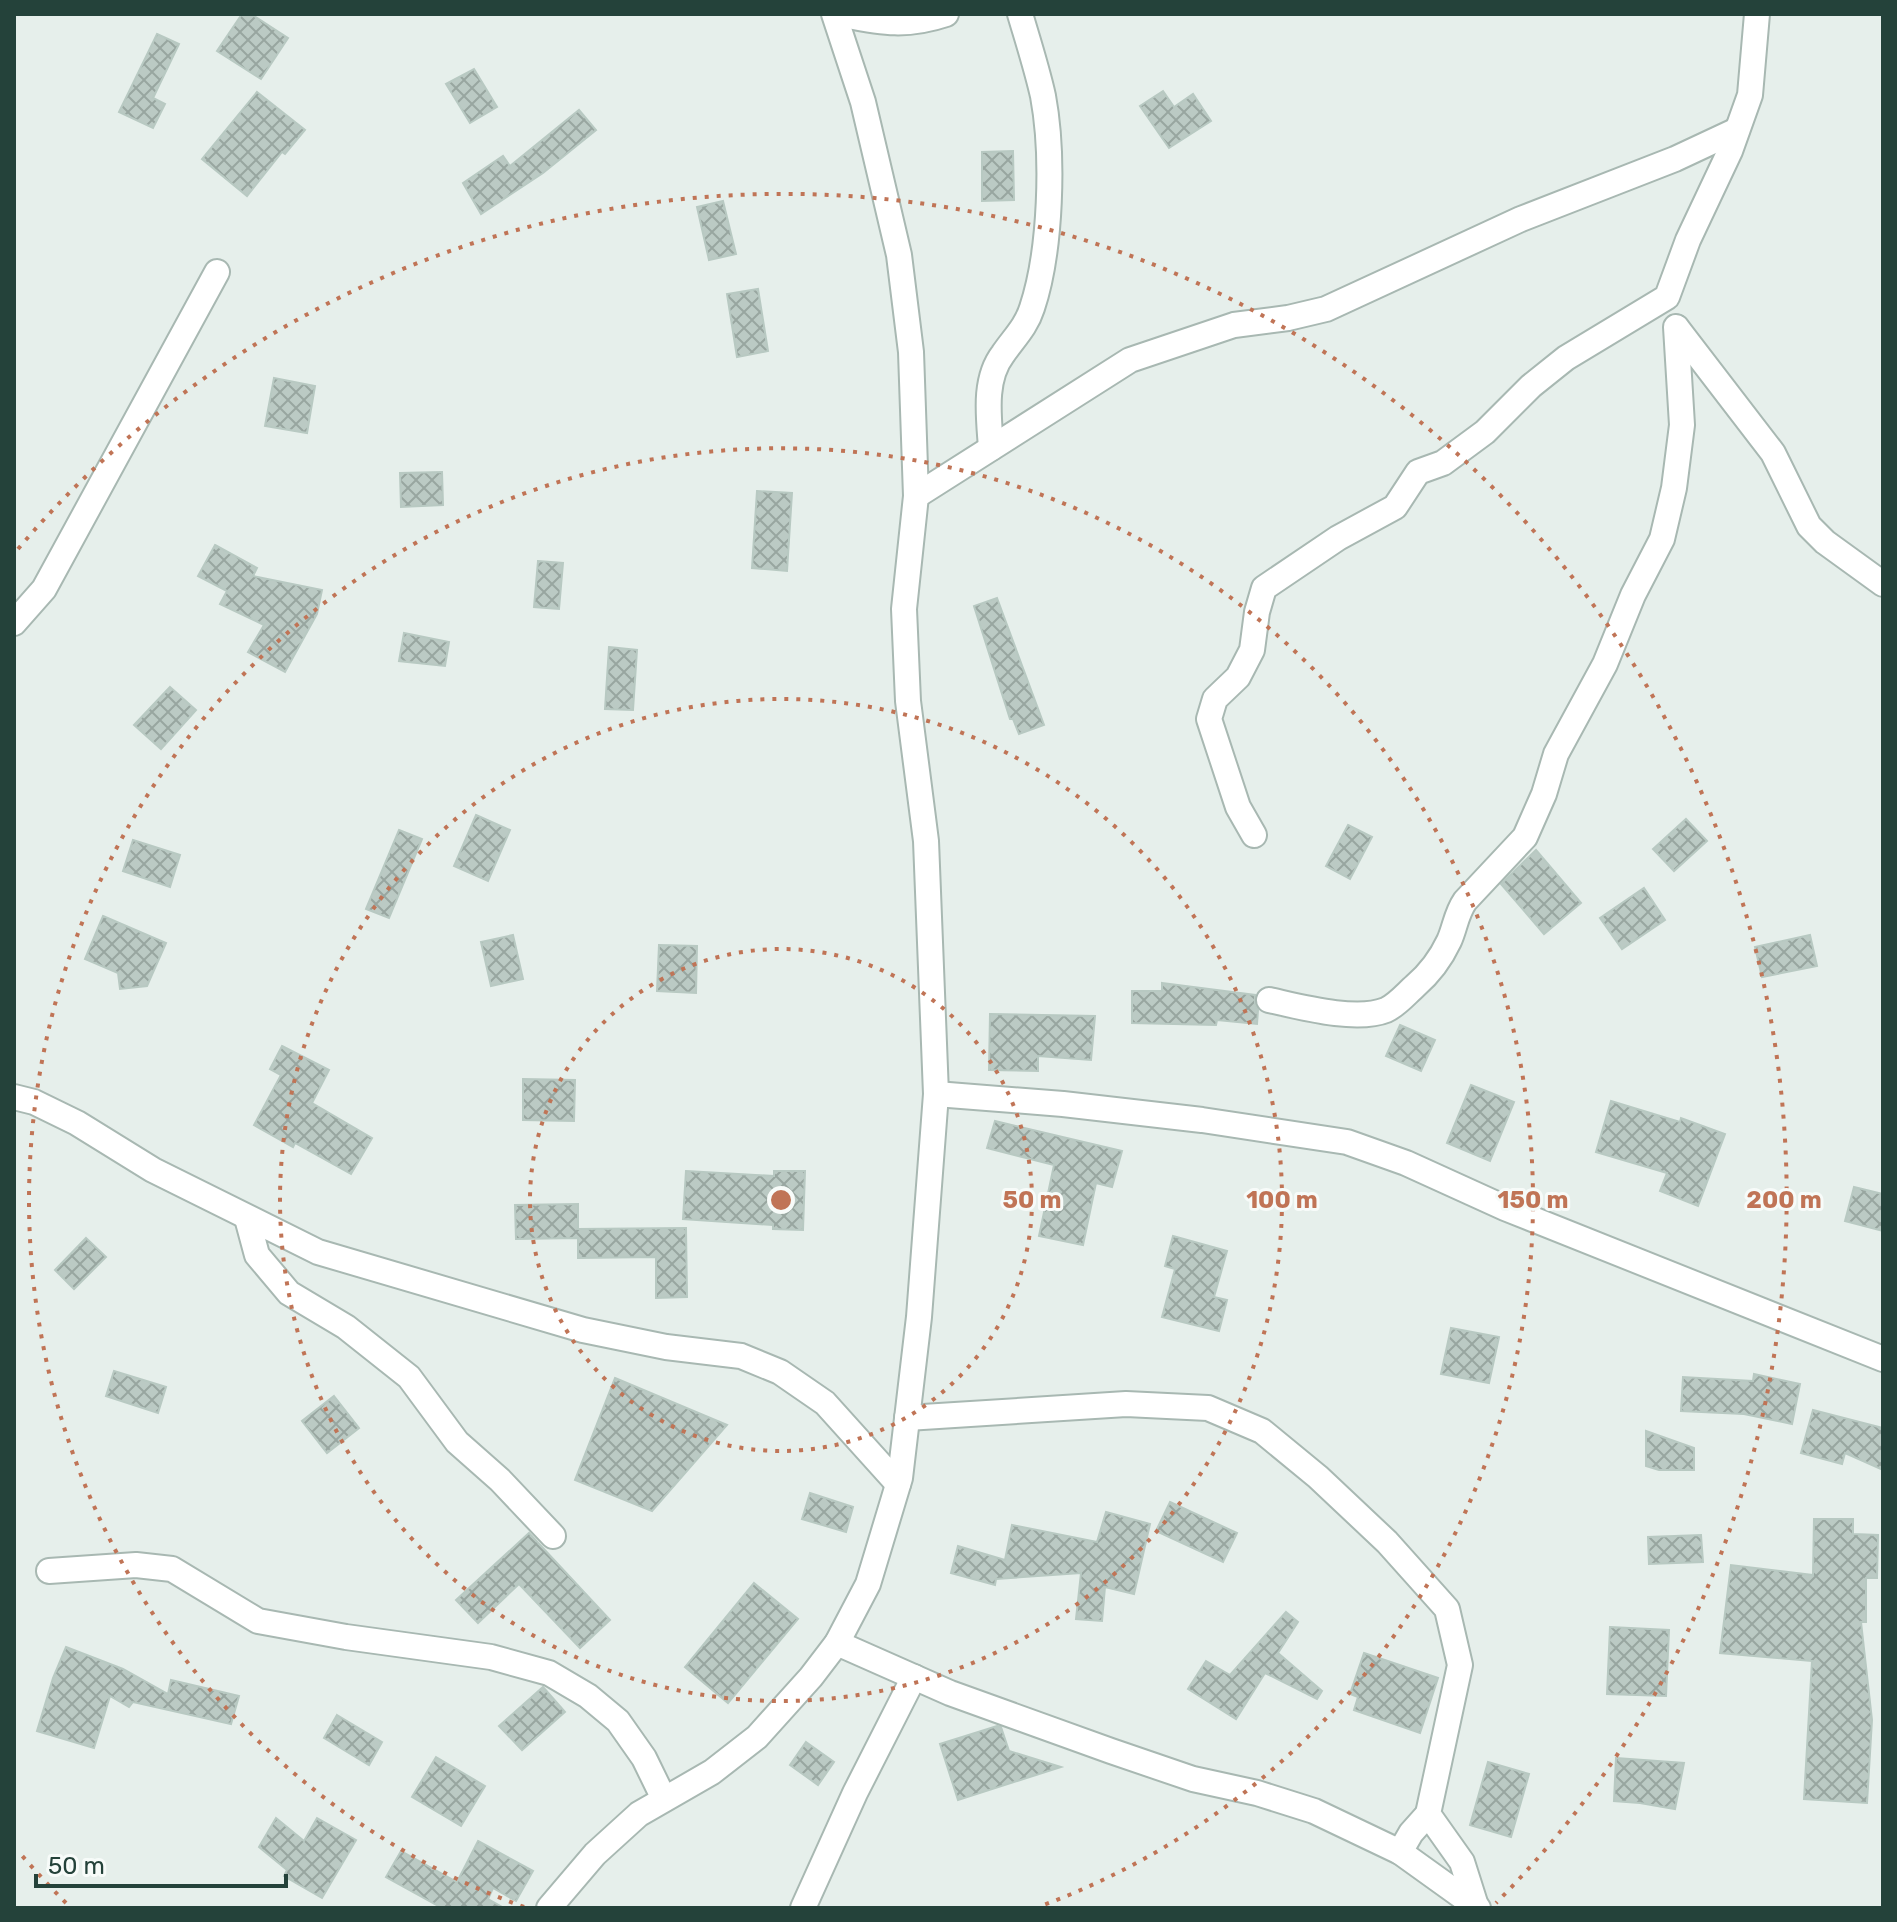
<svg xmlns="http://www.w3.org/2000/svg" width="1897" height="1922" font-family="Rubik,sans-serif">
<defs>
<pattern id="building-cross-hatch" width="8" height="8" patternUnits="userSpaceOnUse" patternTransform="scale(2)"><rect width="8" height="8" fill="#bbcac4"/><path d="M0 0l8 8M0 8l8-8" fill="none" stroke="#98a6a0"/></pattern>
</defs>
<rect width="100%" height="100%" fill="#e6efeb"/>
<g fill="url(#building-cross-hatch)" stroke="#b8c9c2" stroke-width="2">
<path d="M242,14H251L288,38L261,79L217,51Z"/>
<path d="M157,34L179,44L153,98L165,104L153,128L119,112Z"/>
<path d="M474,69L497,107L470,123L446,84Z"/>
<path d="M1163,91L1174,107L1193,94L1211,121L1169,148L1140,106Z"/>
<path d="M257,92L305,130L285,154L282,152L247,196L202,159Z"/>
<path d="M579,110L596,130L543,173L481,214L463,183L503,156L510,166Z"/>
<path d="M1013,151L1014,200L982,201V152Z"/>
<path d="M723,201L736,254L709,260L697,207Z"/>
<path d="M758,289L768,351L737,357L727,294Z"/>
<path d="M274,378L315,386L307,433L265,426Z"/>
<path d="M442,472L443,505L401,507L400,473Z"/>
<path d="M757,491L792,493L787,571L752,568Z"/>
<path d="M215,545L257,568L253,576L322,590L317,614L285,672L248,652L264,625L220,604L227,591L198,576Z"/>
<path d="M538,561L563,563L559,609L534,607Z"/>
<path d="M997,598L1044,725L1019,734L1013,719H1010L974,606Z"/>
<path d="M404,633L449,642L445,666L399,661Z"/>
<path d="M609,647L637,650L633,710L605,709Z"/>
<path d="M170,687L196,710L161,749L134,725Z"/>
<path d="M476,815L510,830L488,881L454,866Z"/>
<path d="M1686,819L1707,841L1674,871L1653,849Z"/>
<path d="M1348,825L1372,837L1350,879L1326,866Z"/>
<path d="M399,830L422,839L389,918L366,909Z"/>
<path d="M133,840L180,855L170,887L123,871Z"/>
<path d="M1536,850L1581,903L1544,934L1501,884Z"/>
<path d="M1644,888L1665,920L1622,949L1600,918Z"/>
<path d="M103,916L166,943L147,986L120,989L118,973L85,959Z"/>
<path d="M513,935L523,979L491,986L481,942Z"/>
<path d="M1810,935L1817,966L1762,977L1755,947Z"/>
<path d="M659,945L697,946L696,993L657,991Z"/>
<path d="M1162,983L1255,995V1004L1258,1010L1257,1024L1217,1020L1216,1025L1132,1023V991H1162Z"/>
<path d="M990,1014L1095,1016L1091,1060L1038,1056V1071L989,1070Z"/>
<path d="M1400,1025L1435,1040L1421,1071L1386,1056Z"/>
<path d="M282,1046L329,1070L312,1103L372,1138L351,1174L295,1143L293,1147L254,1125L281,1075L270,1069Z"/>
<path d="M523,1079L575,1080L574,1121L523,1120Z"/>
<path d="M1471,1085L1514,1102L1490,1161L1447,1143Z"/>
<path d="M1611,1101L1680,1122L1681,1118L1725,1134L1698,1206L1660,1191L1667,1173L1596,1152Z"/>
<path d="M995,1121L1122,1151L1112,1187L1096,1183L1083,1245L1039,1236L1054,1165L987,1148Z"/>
<path d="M686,1171L774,1176V1171H805L803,1230L773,1229V1225L683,1219Z"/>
<path d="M1854,1187L1883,1194V1231L1845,1221Z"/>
<path d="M578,1204V1229L686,1228L687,1297L656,1298V1257L578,1258V1238L516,1239L515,1205Z"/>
<path d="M1173,1236L1227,1251L1214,1297L1227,1300L1219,1331L1162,1317L1175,1269L1165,1266Z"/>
<path d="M86,1238L106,1257L74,1289L55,1270Z"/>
<path d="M1451,1328L1499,1337L1489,1383L1441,1374Z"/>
<path d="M114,1371L166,1387L158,1413L106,1396Z"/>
<path d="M1754,1374L1800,1384L1792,1424L1744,1414L1681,1411L1683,1377L1753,1381Z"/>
<path d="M615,1378L727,1425L652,1511L575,1480Z"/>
<path d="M334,1396L359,1428L327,1453L302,1421Z"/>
<path d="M1813,1410L1883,1428V1470L1845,1453L1842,1464L1801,1453Z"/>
<path d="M1646,1431L1694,1448V1470H1659L1646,1466Z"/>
<path d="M810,1493L853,1507L846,1532L802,1519Z"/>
<path d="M1170,1502L1237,1533L1223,1562L1156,1531Z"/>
<path d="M1106,1512L1150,1524L1134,1594L1105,1587L1102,1621L1076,1619L1081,1573L996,1579L995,1585L951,1573L958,1546L1005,1560L1012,1525L1097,1542Z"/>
<path d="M1814,1519H1853V1534L1878,1535L1877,1578H1866V1622H1861L1872,1720L1867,1803L1804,1799L1812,1661L1720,1653L1731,1565L1813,1575Z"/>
<path d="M529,1533L610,1620L580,1648L519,1584L478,1623L456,1600Z"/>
<path d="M1701,1535L1703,1562L1649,1564L1648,1537Z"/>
<path d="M754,1583L798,1619L728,1703L685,1667Z"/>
<path d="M1286,1612L1298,1622L1278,1653L1322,1691L1317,1699L1265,1673L1236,1719L1188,1689L1206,1661L1230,1675Z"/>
<path d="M1610,1627L1669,1630L1666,1696L1607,1694Z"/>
<path d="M66,1647L123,1669L168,1694L171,1680L239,1696L231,1724L133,1702L129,1707L110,1696L94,1748L37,1731L53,1678Z"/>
<path d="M1364,1653L1438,1678L1420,1733L1354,1710L1358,1697L1350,1694Z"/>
<path d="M543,1687L565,1712L522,1750L499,1726Z"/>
<path d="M337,1715L382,1742L369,1765L324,1738Z"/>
<path d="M997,1726L1001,1727L1009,1751L1061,1767L958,1800L940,1744Z"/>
<path d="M806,1742L834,1762L818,1785L790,1765Z"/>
<path d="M436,1757L485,1786L461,1826L412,1797Z"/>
<path d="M1616,1758L1684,1763L1675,1809L1640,1803L1614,1801Z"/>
<path d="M1488,1762L1529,1774L1511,1837L1470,1825Z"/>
<path d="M276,1818L304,1841L317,1818L356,1840L322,1898L284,1876L287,1870L259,1847Z"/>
<path d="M478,1841L533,1871L516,1901L493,1888L488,1899L504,1908H442L386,1877L401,1851L457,1882Z"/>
</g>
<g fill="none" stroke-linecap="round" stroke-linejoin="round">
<defs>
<g id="street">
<path d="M838,14C880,22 904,28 946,14"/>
<path d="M1677,328L1773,453L1809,526L1825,542L1883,584"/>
<path d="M991,448C989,418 983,380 1003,354C1014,338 1026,327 1032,308C1051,251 1054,155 1043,96C1037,69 1028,41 1020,14"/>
<path d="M916,496L1130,360L1234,325L1288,318L1326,309L1521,219L1675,159L1737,130"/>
<path d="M14,623L44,589L217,272"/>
<path d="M1254,835L1238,807L1209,719L1215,699L1238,677L1252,650L1257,612L1264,588L1338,538L1395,507L1418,472L1443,463L1485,432L1531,386L1566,358L1667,297L1688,240L1730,151L1750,95L1757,14"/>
<path d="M1269,1000C1301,1007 1356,1022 1386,1010C1397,1005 1406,994 1415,986C1429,974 1441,958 1449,941C1455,928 1456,914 1465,901L1525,837L1544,794L1556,754L1605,664L1633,595L1662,539L1674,488L1682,425L1676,327"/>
<path d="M936,1094L1063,1104L1202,1120L1347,1142L1406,1163L1505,1208L1883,1359"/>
<path d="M14,1097L34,1102L77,1123L153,1170L318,1252L583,1330L666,1347L741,1356L780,1372L825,1403L898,1484"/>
<path d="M247,1218L257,1255L289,1293L346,1327L409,1377L457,1442L500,1480L553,1536"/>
<path d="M907,1418L1126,1404L1208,1408L1262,1431L1318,1477L1387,1542L1447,1609L1460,1665L1428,1814L1462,1862L1475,1903"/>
<path d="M49,1571L136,1565L172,1569L258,1621L346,1637L491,1657L549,1673L588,1696L618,1721L644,1758L664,1799"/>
<path d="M837,1643L950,1693L1111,1751L1193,1779L1257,1793L1314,1811L1400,1852L1478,1908"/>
<path d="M1400,1852L1411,1833L1428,1814"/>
<path d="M549,1908L595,1854L639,1814L712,1772L757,1737L811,1677L837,1643L868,1584L900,1478L919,1317L936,1094L926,841L908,701L904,609L916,496L911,352L899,255L863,102L834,14"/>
<path d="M803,1908L855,1793L914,1677"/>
</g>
</defs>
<use href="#street" stroke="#a8b8b2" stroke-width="28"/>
<use href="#street" stroke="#fff" stroke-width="24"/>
</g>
<g fill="none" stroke="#c07456" stroke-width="4" stroke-dasharray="4 8">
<circle cx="781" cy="1200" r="251"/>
<circle cx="781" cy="1200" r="501"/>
<path d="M524 1907A752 752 0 1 1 1038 1907"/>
<path d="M66 1903A1003 1003 0 0 1 18 1851M18 549A1003 1003 0 1 1 1496 1903"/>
</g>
<circle cx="781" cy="1200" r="12" fill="#c07456" stroke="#f7fbf9" stroke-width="4"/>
<g font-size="24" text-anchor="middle" font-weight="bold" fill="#c07456" stroke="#f7fbf9" stroke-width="6" stroke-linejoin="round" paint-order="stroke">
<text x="1032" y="1208">50 m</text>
<text x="1282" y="1208">100 m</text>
<text x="1533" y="1208">150 m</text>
<text x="1784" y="1208">200 m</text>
</g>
<rect width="1897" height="1922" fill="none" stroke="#24423a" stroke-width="32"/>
<path d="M36 1874v12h250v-12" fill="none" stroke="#24423a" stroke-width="4"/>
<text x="48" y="1874" font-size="24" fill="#24423a" stroke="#f7fbf9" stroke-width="6" paint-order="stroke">50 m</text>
</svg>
